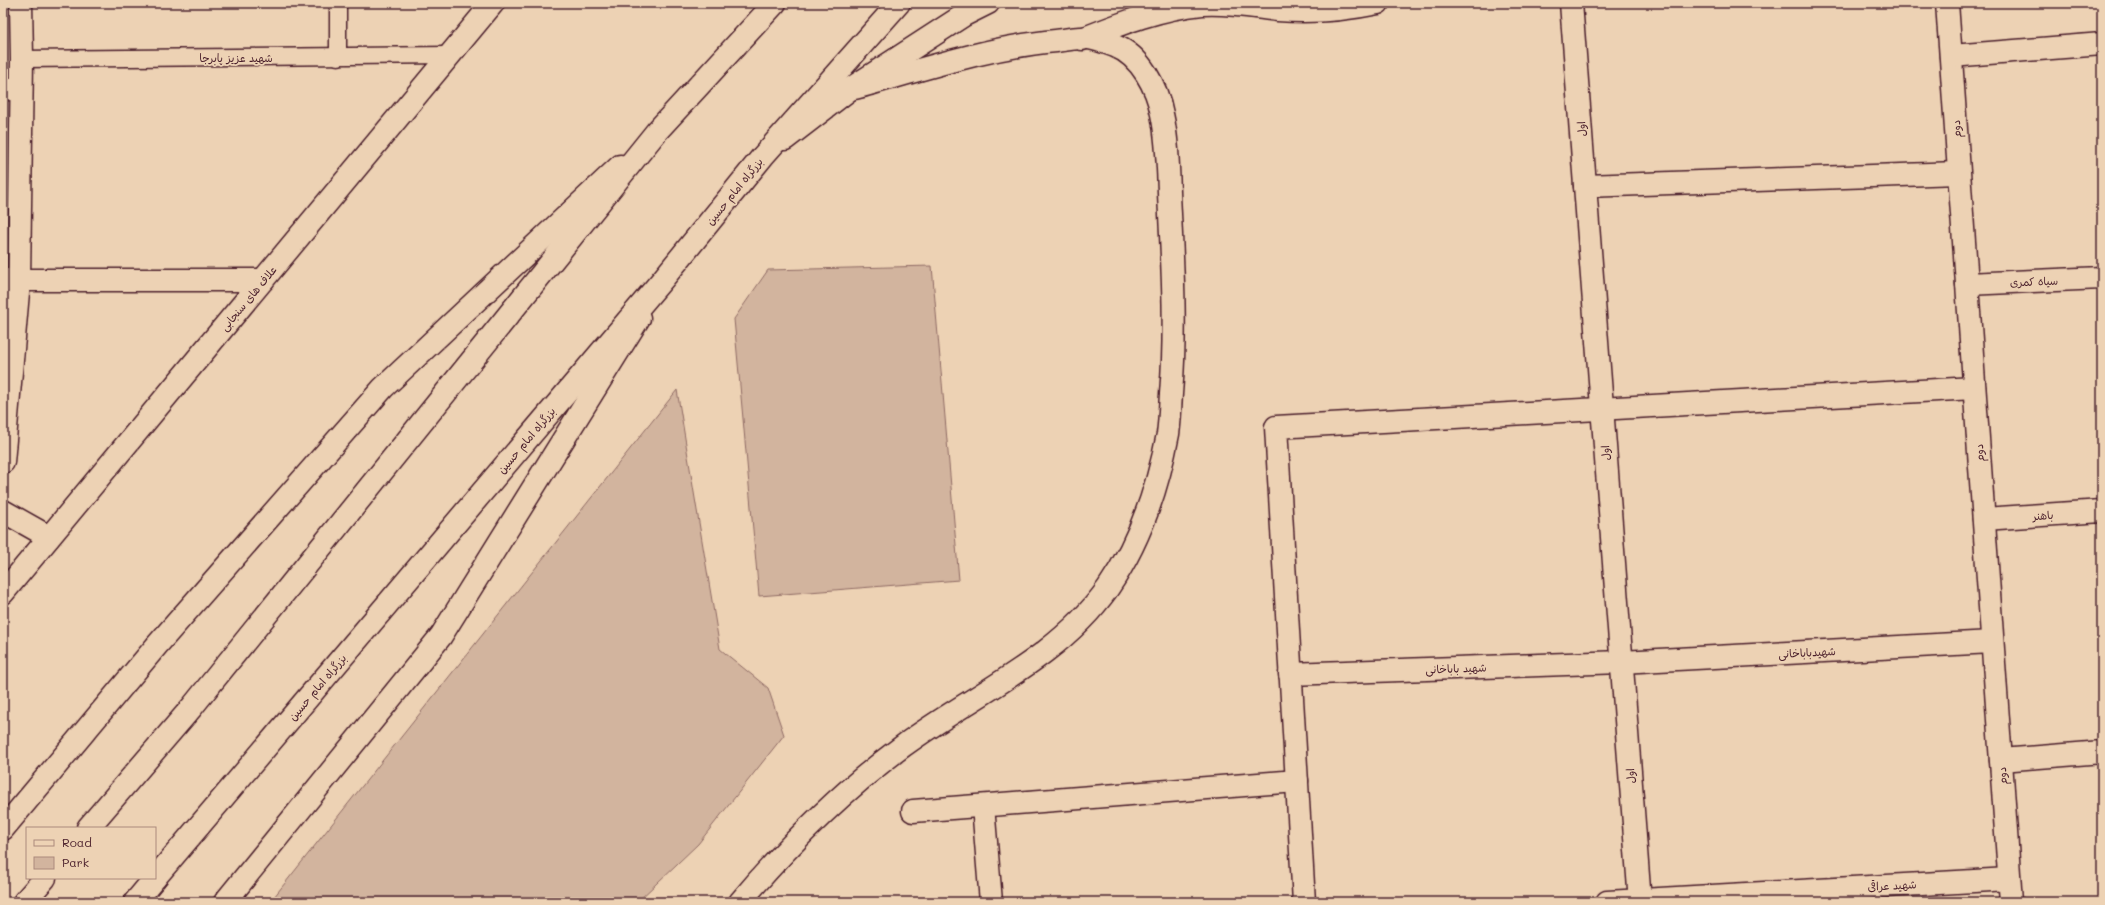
<svg xmlns="http://www.w3.org/2000/svg" width="2105" height="905" font-family="Mali,'Playpen Sans Arabic',sans-serif">
<rect width="100%" height="100%" fill="#edd2b4"/>
<filter id="ink" filterUnits="userSpaceOnUse"><feTurbulence type="fractalNoise" baseFrequency=".025" numOctaves="2"/><feDisplacementMap in="SourceGraphic" scale="8" xChannelSelector="R" yChannelSelector="G"/><feConvolveMatrix kernelMatrix="1 2 1 2 8 2 1 2 1" color-interpolation-filters="sRGB"/></filter>
<g filter="url(#ink)">
<g fill="#d2b49e" stroke="#8e6a64">
<path d="M932,266L959,580L759,596L734,319L768,270Z"/>
<path d="M677,390L720,649L768,688L784,735L698,844L637,902H270Z"/>
</g>
<g fill="none" stroke-linecap="round" stroke-linejoin="round">
<defs>
<g id="service">
<path d="M338,57V3"/>
<path d="M22,59L450,55"/>
</g>
<g id="minor">
<path d="M1571,3L1640,902"/>
<path d="M1947,3L2011,902"/>
<path d="M1082,39C1120,24 1160,8 1202,4C1227,2 1253,7 1278,10C1312,13 1344,10 1378,3"/>
<path d="M1951,56L2102,44"/>
<path d="M3,89H21"/>
<path d="M1585,186L1958,173"/>
<path d="M3,280H263"/>
<path d="M1967,284L2102,278"/>
<path d="M3,462L19,281L22,59L21,3"/>
<path d="M3,511L49,537"/>
<path d="M1984,519L2102,511"/>
<path d="M3,593L493,3"/>
<path d="M1290,674L1621,662L1992,642"/>
<path d="M2001,760L2102,752"/>
<path d="M983,806L991,902"/>
<path d="M913,811L1297,781"/>
<path d="M740,902C789,844 842,791 903,746C973,694 1056,661 1108,588C1139,543 1158,487 1168,434C1170,421 1170,407 1171,394C1176,334 1173,274 1170,214C1168,181 1169,146 1162,114C1157,88 1141,56 1115,46C1107,43 1097,39 1089,38C1079,37 1066,40 1056,41C988,47 921,70 855,88"/>
<path d="M1304,902L1276,427L1974,388"/>
<path d="M1607,902L2009,879"/>
</g>
<g id="primary">
<path d="M785,139L850,89L964,15L988,3"/>
<path d="M3,829L158,644L383,388L620,166"/>
<path d="M225,902L441,636L639,318"/>
</g>
<g id="trunk">
<path d="M88,828L192,707L657,131L775,3"/>
<path d="M155,878L663,279L763,156L899,3"/>
<path d="M24,902L45,878"/>
<path d="M135,902L155,878"/>
</g>
</defs>
<use href="#service" stroke="#4a1f2b" stroke-width="19"/>
<use href="#minor" stroke="#4a1f2b" stroke-width="25"/>
<use href="#primary" stroke="#4a1f2b" stroke-width="25"/>
<use href="#trunk" stroke="#4a1f2b" stroke-width="25"/>
<use href="#service" stroke="#edd2b4" stroke-width="16"/>
<use href="#minor" stroke="#edd2b4" stroke-width="22"/>
<use href="#primary" stroke="#edd2b4" stroke-width="22"/>
<use href="#trunk" stroke="#edd2b4" stroke-width="22"/>
</g>
</g>
<g text-anchor="middle" dominant-baseline="central" stroke-width="3.5" stroke-linejoin="round" paint-order="stroke">
<g font-size="11" fill="#4a1f2b" stroke="#edd2b4">
<text x="236" y="57">شهید عزیز پابرجا</text>
<text transform="translate(1581 129) rotate(-94)">اول</text>
<text transform="translate(1956 129) rotate(-94)">دوم</text>
<text transform="translate(734 191) rotate(-51)">بزرگراه امام حسین</text>
<text transform="translate(2034 281) rotate(-2)">سیاه کمری</text>
<text transform="translate(248 298) rotate(-50)">علاف های سنجابی</text>
<text transform="translate(526 440) rotate(-50)">بزرگراه امام حسین</text>
<text transform="translate(1605 453) rotate(-94)">اول</text>
<text transform="translate(1979 453) rotate(-94)">دوم</text>
<text transform="translate(2043 515) rotate(-4)">باهنر</text>
<text transform="translate(1807 652) rotate(-3)">شهیدباباخانی</text>
<text transform="translate(1456 668) rotate(-2)">شهید باباخانی</text>
<text transform="translate(317 687) rotate(-50)">بزرگراه امام حسین</text>
<text transform="translate(1630 776) rotate(-94)">اول</text>
<text transform="translate(2002 776) rotate(-94)">دوم</text>
<text transform="translate(1892 885) rotate(-3)">شهید عراقی</text>
</g>
</g>
<rect width="2105" height="905" fill="none" stroke="#edd2b4" stroke-width="16"/>
<rect x="8" y="8" width="2089" height="889" fill="none" stroke="#4a1f2b" stroke-width="1.5" filter="url(#ink)"/>
<rect x="26" y="827" width="130" height="52" fill="#edd2b4" stroke="#ac8a7d"/>
<rect x="34" y="840" width="20" height="6" fill="#edd2b4" stroke="#ac8a7d"/>
<text x="62" y="847" font-size="12" fill="#4a1f2b">Road</text>
<rect x="34" y="857" width="20" height="12" fill="#d2b49e" stroke="#ac8a7d"/>
<text x="62" y="867" font-size="12" fill="#4a1f2b">Park</text>
</svg>
